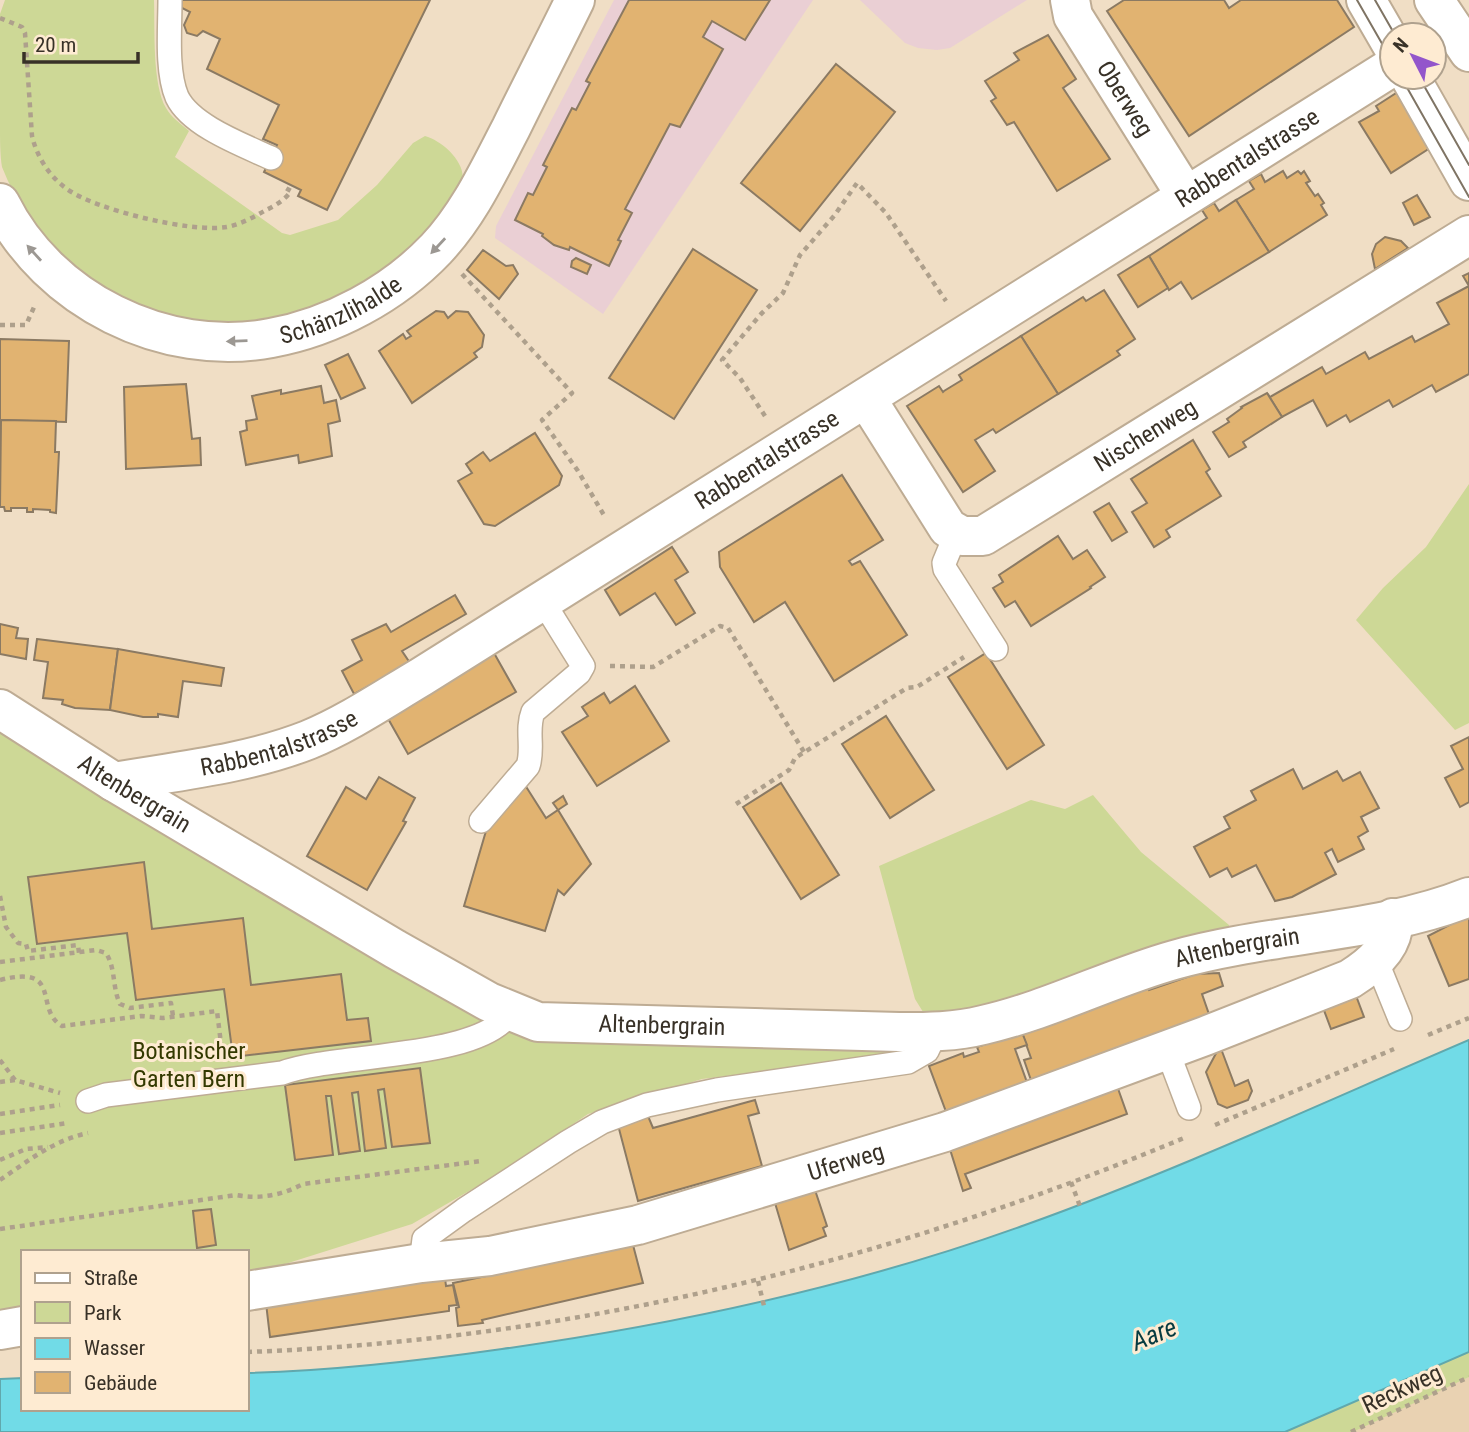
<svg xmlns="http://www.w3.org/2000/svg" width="1469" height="1432" font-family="'Roboto Condensed',sans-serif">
<rect width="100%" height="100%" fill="#f0dec5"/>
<path fill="#e9d2b2" d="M1469,1377V1432H1353L1436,1392Z"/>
<g fill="#eacfd4">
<path d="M614,0H813L603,314L495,238L496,226Z"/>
<path d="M860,0H1027L950,48L937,50L918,48L905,43Z"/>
</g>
<g fill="#cdd896">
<path d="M5,0H154C155,29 152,84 166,108C171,117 181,124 189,131L175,157L282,233L290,235L338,220L377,185L413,143L425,136C443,141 470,165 461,186C458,194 450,202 446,208C329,374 80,362 2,167C0,155 0,138 0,125C0,88 0,51 0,14Z"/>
<path d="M1469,484V723L1455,730L1356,620L1383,588L1426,547Z"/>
<path d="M0,726L485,1012L907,1050L908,1053L702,1079L588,1114L502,1172L412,1224L247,1276V1252H23V1309L0,1312Z"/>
<path d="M1093,795L1141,852L1229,925L1231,936L1012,1000L928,1020L915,999L879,866L1031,800L1065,809Z"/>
<path d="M1469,1352V1377L1353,1432H1285Z"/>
</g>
<path fill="#71dbe7" stroke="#60a8ad" stroke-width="2" d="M1469,1040V1352L1285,1432H0V1379L23,1378V1409H247V1373C332,1371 418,1361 502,1349C680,1324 856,1286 1025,1225C1176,1171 1322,1103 1469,1040Z"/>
<g fill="#e1b371" stroke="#8b7a63" stroke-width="2">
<path d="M180,0H430L327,210L298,196L301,190L264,172L277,145L263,139L279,105L207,69L220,39L203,31L197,36L187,33L184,25L190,12L180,7Z"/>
<path d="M629,0H770L745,40L712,21L703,37L723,49L680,127L670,124L625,209L632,213L618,240L621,241L609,266L570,247L569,250L554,245L542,236L543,234L515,220L528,193L533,195L547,167L543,165L572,108L576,110L590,83L586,81Z"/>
<path d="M1124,0H1224L1229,8L1241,0H1337L1354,27L1189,136L1107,11Z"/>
<path d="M1048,35L1076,79L1063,88L1110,159L1057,191L1014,122L1007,125L991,101L996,98L985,81L1019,60L1014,53Z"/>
<path d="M836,64L895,112L800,231L741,183Z"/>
<path d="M1404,88L1458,130L1391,173L1359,122L1379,111L1376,106Z"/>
<path d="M1283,171L1287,178L1298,171L1301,174L1304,171L1310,181L1306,183L1315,196L1318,194L1324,203L1321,205L1327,215L1269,252L1236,200L1254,189L1249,181L1261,174L1265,182Z"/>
<path d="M1417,195L1430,217L1414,225L1403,203Z"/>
<path d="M1236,200L1269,252L1192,299L1181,282L1169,290L1149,256L1207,218L1202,210L1214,203L1219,211Z"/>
<path d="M1385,237L1401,241L1408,248L1375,269L1372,254L1376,244Z"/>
<path d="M693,249L757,290L674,419L609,378Z"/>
<path d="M483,250L506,266L513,265L518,274L499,299L467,270Z"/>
<path d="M1149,256L1168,288L1138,307L1118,275Z"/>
<path d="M576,258L591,265L587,274L571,267L572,261Z"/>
<path d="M1469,273V374L1436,392L1432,385L1393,407L1389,400L1350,422L1346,415L1327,426L1313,400L1282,417L1267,393L1270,397L1322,367L1326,374L1365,352L1369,359L1412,336L1415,342L1449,324L1437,303L1469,286L1463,276Z"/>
<path d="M1104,290L1135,339L1117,351L1120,355L1058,394L1021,336L1083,297L1086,301Z"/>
<path d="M436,311L444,312L448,318L456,311L468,312L484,335L482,347L474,353L477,357L412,403L379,351L403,334L406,339L411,336L407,331Z"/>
<path d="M1021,336L1058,394L996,433L993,429L975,440L995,471L963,492L907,406L939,386L943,392L944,391L962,380L959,375Z"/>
<path d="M0,339L69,341L66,422L0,420Z"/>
<path d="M348,354L365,388L341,399L325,365Z"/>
<path d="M186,384L192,439L200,438L201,465L126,469L124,387Z"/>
<path d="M321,386L324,403L336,400L340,421L328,424L332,456L299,463L298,455L246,465L240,432L247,430L246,421L257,419L252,396L281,390V394Z"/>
<path d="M1267,393L1282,417L1243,442L1246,447L1229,457L1213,432L1229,422L1227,419L1242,408L1241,407Z"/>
<path d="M1,420L56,421L55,452H59L56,513L50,512V510L33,509V512H27V508H11V511H5L4,507H0Z"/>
<path d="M535,433L562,476L559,485L495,526L484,524L458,481L472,473L466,464L483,452L490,461Z"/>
<path d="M1193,440L1210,469L1206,472L1221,496L1166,530L1170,537L1154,547L1132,512L1147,503L1131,479Z"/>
<path d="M842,475L883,540L849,561L852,565L860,561L907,635L834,681L785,602L754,622L720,567L719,552Z"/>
<path d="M1109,503L1127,532L1112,541L1094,512Z"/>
<path d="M1058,536L1073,559L1087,550L1105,577L1090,587L1091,588L1031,626L1015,601L1005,607L993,588L1003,582L999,575Z"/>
<path d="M672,547L688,572L675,580L695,613L676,625L655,593L620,615L605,590Z"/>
<path d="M455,595L466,614L402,651L410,663L354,694L342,671L362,660L352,640L386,624L391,632Z"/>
<path d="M0,624L18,628L16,638L28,639L26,659L0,654Z"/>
<path d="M37,639L118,649L110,710L75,708L62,704L63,700L43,698L48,662L34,660Z"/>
<path d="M118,649L224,668L221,686L183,681L178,717L158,714V717H143L110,710Z"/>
<path d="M494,653L516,692L408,754L386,715Z"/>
<path d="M986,653L1044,745L1007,769L948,677Z"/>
<path d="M635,686L669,741L597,786L562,732L588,716L582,707L604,693L610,703Z"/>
<path d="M886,716L934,790L890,818L842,744Z"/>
<path d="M1469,737V802L1460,807L1445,778L1463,769L1451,746Z"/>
<path d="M1293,769L1303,789L1337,771L1343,781L1360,772L1379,808L1361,817L1368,831L1358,837L1364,849L1338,862L1332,849L1325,853L1336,874L1292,897L1275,901L1256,865L1232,877L1227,868L1210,877L1194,847L1230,828L1224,817L1256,800L1251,791Z"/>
<path d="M379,777L415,798L403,821L406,822L367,890L307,856L346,787L366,799Z"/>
<path d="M781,783L839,875L801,899L743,807Z"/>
<path d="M525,785L546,818L558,810L591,864L564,895L558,890L545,931L464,906L486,831Z"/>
<path d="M563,796L567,804L558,810L553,803Z"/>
<path d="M144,862L152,929L243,918L251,985L341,974L347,1020L368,1018L371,1041L233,1057L224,989L136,1000L127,933L37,944L28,877Z"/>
<path d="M1469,915V979L1449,986L1428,936Z"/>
<path d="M1219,973L1223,986L1202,994L1211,1020L1033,1086L1024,1060L1031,1058L1021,1030L1146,983L1149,990L1196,974Z"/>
<path d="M1355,993L1364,1017L1331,1029L1322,1005Z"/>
<path d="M1021,1030L1027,1045L1015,1049L1029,1088L948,1117L929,1066L963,1053L964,1057L979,1052L977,1047L1015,1034Z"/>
<path d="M1220,1046L1235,1086L1248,1080L1252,1091L1248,1100L1227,1108L1218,1104L1206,1072Z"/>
<path d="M420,1068L430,1143L392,1147L384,1089L378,1090L386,1148L365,1151L358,1092L352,1093L360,1151L339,1154L331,1096H326L333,1155L295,1160L285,1085Z"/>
<path d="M1116,1083L1127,1114L965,1174L971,1188L963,1191L949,1146Z"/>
<path d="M755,1100L759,1113L748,1116L762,1166L638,1201L618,1125L648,1116L653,1128Z"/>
<path d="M815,1190L827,1226L823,1228L826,1236L789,1250L775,1203Z"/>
<path d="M211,1209L216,1245L197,1248L193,1211Z"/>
<path d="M633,1245L643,1283L482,1320L483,1323L458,1326L456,1308L459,1307L453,1283Z"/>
<path d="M445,1278L446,1286L453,1285L457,1305L449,1306V1311L270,1337L266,1303Z"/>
</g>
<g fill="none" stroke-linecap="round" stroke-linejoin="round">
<defs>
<g id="service">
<path d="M170,0C170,28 166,71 177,97C191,126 243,145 271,158"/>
<path d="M956,534L944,563L945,569L996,649"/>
<path d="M481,821L528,766C534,749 526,730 533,712L579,673L583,666L542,600"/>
<path d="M1376,960L1400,1019"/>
<path d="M1167,1050L1189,1108"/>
<path d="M88,1101L106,1095L282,1073C335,1053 479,1060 510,1013"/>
<path d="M421,1263L424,1239L464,1210L568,1142L602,1122L647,1105L717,1090L908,1062L927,1051L936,1032"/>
</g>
<g id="minor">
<path id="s1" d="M1070,0L1073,16L1186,196"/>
<path d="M1366,0L1392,45"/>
<path d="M1434,0L1469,52"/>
<path d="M1410,77L1469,181"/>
<path id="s2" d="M0,203C48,300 164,358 271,338C332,327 393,294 436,249C469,214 489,170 511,128C532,85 554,43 575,0"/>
<path id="s3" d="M866,398L948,528L962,536H983L1469,235"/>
<path id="s4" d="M0,709L114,782L395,949L489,1002L538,1022L899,1032C927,1032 955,1032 983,1025C1049,1010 1110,978 1174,960C1269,933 1379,933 1469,897"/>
<path id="s5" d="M114,782C178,771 247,764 308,740C347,724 384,699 421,677L1392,67"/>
<path id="s6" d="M247,1291L421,1263L490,1256L638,1225L945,1132L1205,1036L1350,979C1371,966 1396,946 1393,918"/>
<path d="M0,1330L23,1326"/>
</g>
</defs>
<use href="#service" stroke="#beac94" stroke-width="26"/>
<use href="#minor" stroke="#beac94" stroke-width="42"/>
<g stroke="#aea08c" stroke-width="4.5" stroke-dasharray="5 5" stroke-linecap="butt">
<path d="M0,18L22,27L25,33L32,136C37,157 49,176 67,189C96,210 191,233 227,227C241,224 254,217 266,210C275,206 286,199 291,191L282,186"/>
<path d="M462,274L572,393L542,420L578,471L605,517"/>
<path d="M0,325H26L35,305"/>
<path d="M765,416L740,378L722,360L761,314L783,293L800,255L834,216L857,183L886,213L946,301"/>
<path d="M610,666L653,667L720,626L728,628L804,752"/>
<path d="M736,804L789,770L795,758L907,688L917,687L964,657"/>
<path d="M0,896L6,927L18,943L26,944L28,951L78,945L79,953"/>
<path d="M0,962L96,950L106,953C116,969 112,987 120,1004L130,1008L171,1003L173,1016"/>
<path d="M0,980C64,964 33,1009 62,1026L141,1016L163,1018L217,1011L222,1052"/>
<path d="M1428,1035L1469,1018"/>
<path d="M0,1060L15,1080"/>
<path d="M0,1082L15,1080L60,1093"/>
<path d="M0,1114L60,1105"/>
<path d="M1215,1125L1394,1049"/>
<path d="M0,1133L68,1123"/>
<path d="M0,1160L26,1149L48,1147"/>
<path d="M0,1180C28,1161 54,1140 88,1133"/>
<path d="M1071,1182L1081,1209"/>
<path d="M0,1229L236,1195C260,1199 280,1196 303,1184L481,1161"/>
<path d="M758,1281L764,1306"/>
<path d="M247,1352C572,1340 884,1263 1184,1138"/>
<path d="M1351,1432L1469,1377"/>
</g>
<use href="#service" stroke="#fff" stroke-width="23"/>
<use href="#minor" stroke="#fff" stroke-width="38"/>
<g stroke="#7f7464" stroke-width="2">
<path d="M1357,0L1392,61"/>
<path d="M1375,0L1395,35"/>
<path d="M1401,77L1469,197"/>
<path d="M1419,77L1469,165"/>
</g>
</g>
<defs><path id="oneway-solid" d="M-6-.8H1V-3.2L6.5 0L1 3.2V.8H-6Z" transform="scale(1.75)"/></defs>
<g fill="#9c9893">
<use href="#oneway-solid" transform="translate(438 246) rotate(133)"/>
<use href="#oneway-solid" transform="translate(34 253) rotate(-132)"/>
<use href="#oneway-solid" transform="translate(237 341) rotate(178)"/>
</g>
<g text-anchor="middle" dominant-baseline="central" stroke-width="6" stroke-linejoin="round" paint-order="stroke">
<g font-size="24" fill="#383127" stroke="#feebd2">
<text stroke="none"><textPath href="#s1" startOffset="114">Oberweg</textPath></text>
<text stroke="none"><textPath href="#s5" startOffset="1304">Rabbentalstrasse</textPath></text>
<text stroke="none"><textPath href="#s2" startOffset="399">Schänzlihalde</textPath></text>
<text stroke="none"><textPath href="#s3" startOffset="382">Nischenweg</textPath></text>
<text stroke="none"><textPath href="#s5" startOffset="737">Rabbentalstrasse</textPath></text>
<text stroke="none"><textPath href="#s5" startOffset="170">Rabbentalstrasse</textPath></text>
<text stroke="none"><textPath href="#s4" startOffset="159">Altenbergrain</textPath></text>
<text stroke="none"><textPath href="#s4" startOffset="1335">Altenbergrain</textPath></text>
<text stroke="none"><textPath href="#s4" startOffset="747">Altenbergrain</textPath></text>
<text stroke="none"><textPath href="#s6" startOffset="614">Uferweg</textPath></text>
<text transform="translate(1402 1389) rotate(-25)">Reckweg</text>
</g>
<g font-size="24" fill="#333900" stroke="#feebd2">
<text x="189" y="1051">Botanischer<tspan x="189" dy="28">Garten Bern</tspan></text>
</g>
<g font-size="26" font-style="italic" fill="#073b40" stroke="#feebd2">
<text transform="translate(1154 1334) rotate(-22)">Aare</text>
</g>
</g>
<rect x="21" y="1250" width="228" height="161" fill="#feebd2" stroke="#afa18e" stroke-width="2"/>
<rect x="35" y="1273" width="35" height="10" fill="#ffffff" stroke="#afa18e" stroke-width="2"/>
<text x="84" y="1285" font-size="21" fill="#383127">Straße</text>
<rect x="35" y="1302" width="35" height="21" fill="#cdd896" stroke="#afa18e" stroke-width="2"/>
<text x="84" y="1320" font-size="21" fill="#383127">Park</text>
<rect x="35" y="1338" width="35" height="21" fill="#71dbe7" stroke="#afa18e" stroke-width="2"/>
<text x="84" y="1355" font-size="21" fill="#383127">Wasser</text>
<rect x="35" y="1372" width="35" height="21" fill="#e1b371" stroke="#afa18e" stroke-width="2"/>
<text x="84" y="1390" font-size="21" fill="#383127">Gebäude</text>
<g transform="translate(1413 56) rotate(312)"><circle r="33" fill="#feebd2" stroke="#afa18e" stroke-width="2"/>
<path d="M0-5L12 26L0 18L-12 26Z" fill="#9355cb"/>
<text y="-10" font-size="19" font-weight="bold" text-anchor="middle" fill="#383127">N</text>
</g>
<path d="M24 52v10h114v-10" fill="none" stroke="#383127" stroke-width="3.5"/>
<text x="35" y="52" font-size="21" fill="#383127" stroke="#feebd2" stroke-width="5" paint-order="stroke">20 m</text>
</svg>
